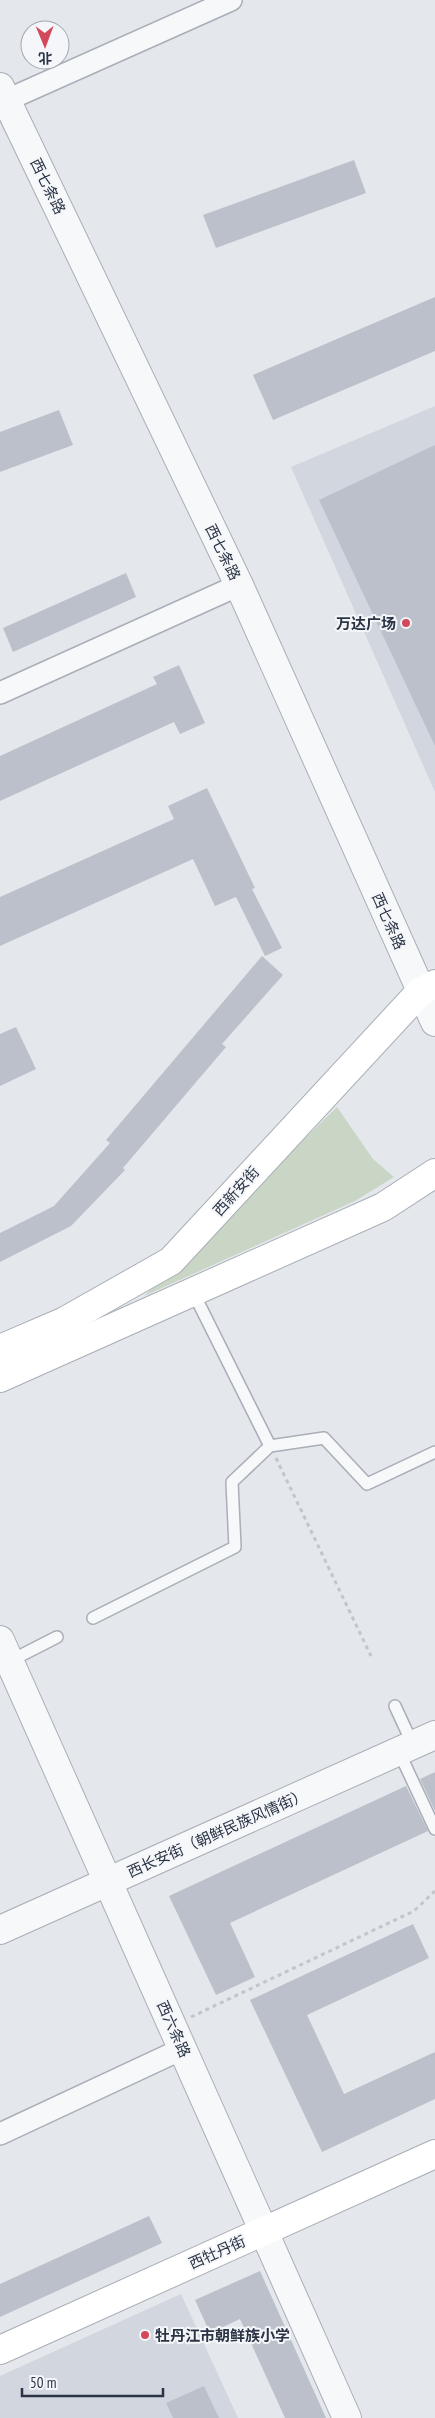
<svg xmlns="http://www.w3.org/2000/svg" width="435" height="2418" font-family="'PT Sans Narrow','Noto Sans SC',sans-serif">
<rect width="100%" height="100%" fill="#e4e7ec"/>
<g fill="#d2d6de">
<path d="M435,406V792L291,467Z"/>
<path d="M181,2294L238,2418H0V2376Z"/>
</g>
<path fill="#c9d6c5" d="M337,1107L373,1159L394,1177L355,1201L144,1296Z"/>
<g fill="#bbc0ca">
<path d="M354,160L366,193L216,248L203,215Z"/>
<path d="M435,297V351L273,420L253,375Z"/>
<path d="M59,410L73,445L0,472V432Z"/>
<path d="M435,445V746L319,500Z"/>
<path d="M126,573L136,597L13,652L3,628Z"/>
<path d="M179,665L205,723L180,734L174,722L0,801V756L157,684L153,677Z"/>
<path d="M207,788L255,888L252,889L282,948L265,956L236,897L215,906L193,859L0,946V897L174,819L168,806Z"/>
<path d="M262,956L283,975L222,1044L226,1047L123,1168L125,1170L71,1226L0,1262V1233L54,1206L110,1143L106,1140Z"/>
<path d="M16,1027L36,1069L0,1086V1034Z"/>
<path d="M435,1772V1811L420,1779Z"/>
<path d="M406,1786L428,1831L230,1923L255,1977L216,1995L169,1896Z"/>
<path d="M413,1924L429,1958L307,2015L344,2094L435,2052V2099L322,2152L250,2000Z"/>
<path d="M149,2216L162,2243L0,2317V2284Z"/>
<path d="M260,2271L326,2418H285L240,2319L210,2333L195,2300Z"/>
<path d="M204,2386L219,2418H173L166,2403Z"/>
</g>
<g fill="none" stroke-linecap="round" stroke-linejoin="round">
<defs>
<g id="service">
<path d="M193,1292L270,1446"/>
<path d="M93,1618L235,1547L232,1482L270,1446L324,1438L367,1484L435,1452"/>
<path d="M10,1661L57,1637"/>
<path d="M395,1706L413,1745"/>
<path d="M399,1752L435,1829"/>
</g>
<g id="minor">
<path d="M7,100L231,0"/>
<path d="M0,693L239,585"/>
<path d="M0,2134L182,2049"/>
</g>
<g id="tertiary">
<path d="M0,87L239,585L435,1022"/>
<path d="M0,1640L347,2418"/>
<path d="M0,1930L435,1735"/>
</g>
<g id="secondary">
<path d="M0,1349L65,1321L171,1261L420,992L435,984"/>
<path d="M0,1378L383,1207L435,1173"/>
<path d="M0,2350L435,2154"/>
</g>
</defs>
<use href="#service" stroke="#a9aeb7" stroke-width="14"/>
<use href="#minor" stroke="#a9aeb7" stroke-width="24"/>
<use href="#tertiary" stroke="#a9aeb7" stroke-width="30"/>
<use href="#secondary" stroke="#a9aeb7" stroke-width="30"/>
<g stroke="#c2c5cb" stroke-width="3" stroke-dasharray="4 4" stroke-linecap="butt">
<path d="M276,1458L371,1656"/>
<path d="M191,2017L414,1911L435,1891"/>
</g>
<use href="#service" stroke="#f7f8fa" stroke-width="11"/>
<use href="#minor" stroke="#f7f8fa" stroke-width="21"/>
<use href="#tertiary" stroke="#f7f8fa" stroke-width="28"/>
<use href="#secondary" stroke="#fff" stroke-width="28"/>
</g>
<g fill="#d1495b" stroke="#f4f6f9" stroke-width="2">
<circle cx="406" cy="623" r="5"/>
<circle cx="145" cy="2335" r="5"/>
</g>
<g text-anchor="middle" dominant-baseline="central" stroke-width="4" stroke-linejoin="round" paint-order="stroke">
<g font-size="15" fill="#2b3445" stroke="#f4f6f9">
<text transform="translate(48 186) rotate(64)">西七条路</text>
<text transform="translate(223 552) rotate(64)">西七条路</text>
<text transform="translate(389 921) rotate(66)">西七条路</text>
<text transform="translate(236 1191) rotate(-48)">西新安街</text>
<text transform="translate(217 1833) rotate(-24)">西长安街（朝鲜民族风情街）</text>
<text transform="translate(174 2029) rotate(66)">西六条路</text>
<text transform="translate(217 2252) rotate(-24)">西牡丹街</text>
</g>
<g font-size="15" font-weight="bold" fill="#2b3445" stroke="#f4f6f9" text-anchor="end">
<text x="396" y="623">万达广场</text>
<text x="155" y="2335" text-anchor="start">牡丹江市朝鲜族小学</text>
</g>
</g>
<g transform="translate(45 45) rotate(179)"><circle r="24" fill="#f4f6f9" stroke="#a4a8b1"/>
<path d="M0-4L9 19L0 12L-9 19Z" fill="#d1495b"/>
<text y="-8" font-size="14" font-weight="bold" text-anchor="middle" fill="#2b3445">北</text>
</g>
<path d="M22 2388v8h141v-8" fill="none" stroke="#2b3445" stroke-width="2.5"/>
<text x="30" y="2388" font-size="15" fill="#2b3445" stroke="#f4f6f9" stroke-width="4" paint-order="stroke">50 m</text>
</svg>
